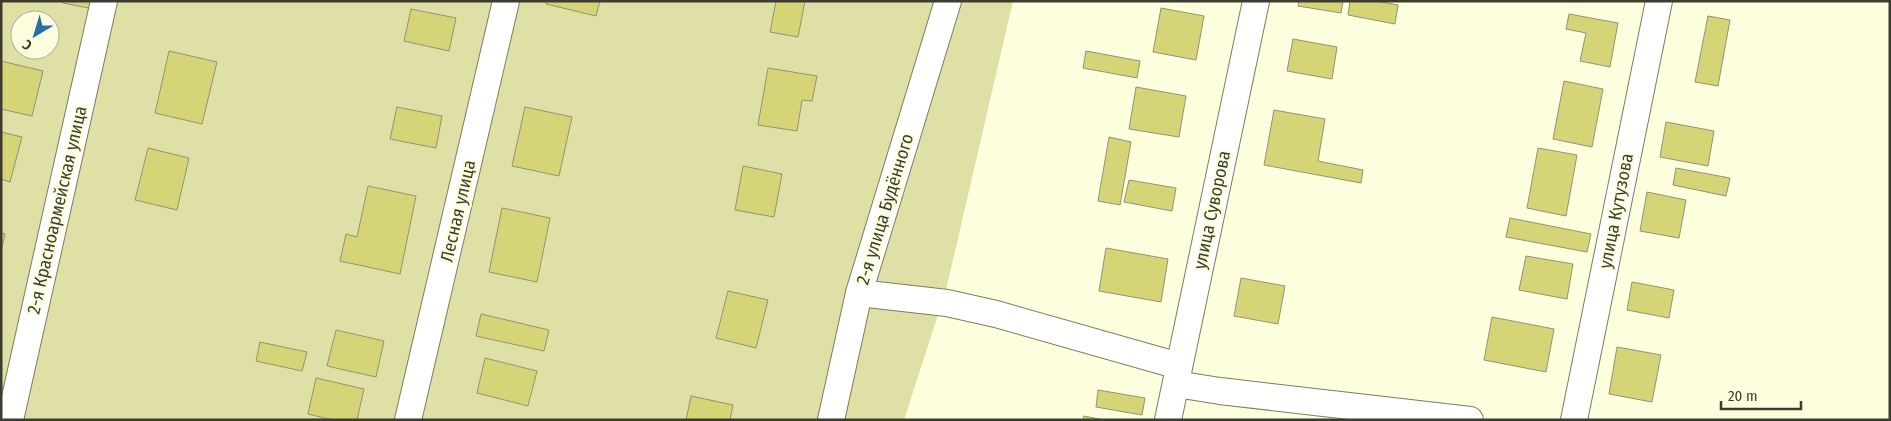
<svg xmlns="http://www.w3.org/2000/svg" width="1891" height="421" font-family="'Fira Sans Condensed',sans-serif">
<rect width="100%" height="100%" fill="#fdfede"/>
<path fill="#dfe0a5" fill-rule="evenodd" d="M1,1H1013L946,290L904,420H1ZM20,20H50V50H20Z"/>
<g fill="#d5d577" stroke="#939376">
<path d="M63,1H101L99,10L63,3Z"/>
<path d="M547,1H600L596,16L546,4Z"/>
<path d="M776,1H805L798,37L770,32Z"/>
<path d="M1299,1H1343L1341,13L1298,6Z"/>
<path d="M1350,1H1376L1398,5L1395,24L1348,15Z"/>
<path d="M1161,8L1204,16L1196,60L1153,52Z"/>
<path d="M411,9L456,18L449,51L404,41Z"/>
<path d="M1569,14L1618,23L1610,67L1580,61L1586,33L1566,29Z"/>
<path d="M1708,16L1730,20L1718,86L1695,82Z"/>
<path d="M1293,39L1337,47L1332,79L1287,71Z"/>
<path d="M169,51L217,62L202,124L155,113Z"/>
<path d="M1086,51L1140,61L1137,78L1083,68Z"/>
<path d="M1,61L43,71L32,116L1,109Z"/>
<path d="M768,68L817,76L812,101L802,100L797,131L758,125Z"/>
<path d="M1564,81L1603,89L1592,147L1553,139Z"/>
<path d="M1136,87L1186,96L1179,137L1129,129Z"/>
<path d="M397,107L442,116L436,148L390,139Z"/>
<path d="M525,107L572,117L559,176L512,166Z"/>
<path d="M1274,110L1325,119L1318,161L1363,170L1361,183L1264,165Z"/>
<path d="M1666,122L1714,131L1708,166L1660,157Z"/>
<path d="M1,132L22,137L10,182L1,179Z"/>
<path d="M1109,137L1131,142L1120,205L1098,201Z"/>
<path d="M148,148L189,158L177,210L135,200Z"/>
<path d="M1538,148L1577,155L1566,216L1527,208Z"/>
<path d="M743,166L782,174L774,217L735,210Z"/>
<path d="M1676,168L1730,178L1726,196L1673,185Z"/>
<path d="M1129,180L1176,188L1172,211L1124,202Z"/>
<path d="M368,186L416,196L400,274L340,261L346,234L357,237Z"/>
<path d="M1647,192L1686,200L1679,238L1640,231Z"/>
<path d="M502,208L550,218L537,282L489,272Z"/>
<path d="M1510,218L1591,234L1587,252L1506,237Z"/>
<path d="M1,233L5,234L1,251Z"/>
<path d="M1106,248L1168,259L1161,302L1099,291Z"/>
<path d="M1526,256L1573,264L1567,299L1519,290Z"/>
<path d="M1241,278L1285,286L1278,324L1234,316Z"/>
<path d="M1632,282L1674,290L1669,318L1627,310Z"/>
<path d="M728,291L768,300L756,348L716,338Z"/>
<path d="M481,314L549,330L544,351L476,336Z"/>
<path d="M1492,317L1554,329L1546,372L1484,360Z"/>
<path d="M336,330L384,341L376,377L327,366Z"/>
<path d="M260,342L307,352L302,371L256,361Z"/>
<path d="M1617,347L1661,355L1652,402L1609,394Z"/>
<path d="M485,358L537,371L528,406L477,393Z"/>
<path d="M316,378L364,389L357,420H333L308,414Z"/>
<path d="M1098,390L1145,398L1142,415L1096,407Z"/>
<path d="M691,396L733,405L730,420H686Z"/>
<path d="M1084,416L1104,420H1083Z"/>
</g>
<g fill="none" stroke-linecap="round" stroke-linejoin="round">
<defs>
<g id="minor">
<path d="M859,293L947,303L996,314L1179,366"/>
<path d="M1176,384L1220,391L1470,420"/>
<path d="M10,420L104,1"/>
<path d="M408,420L506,1"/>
<path d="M831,420L859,293L948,1"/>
<path d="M1168,420L1256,1"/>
<path d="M1574,420L1659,1"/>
</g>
</defs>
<use href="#minor" stroke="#7c7d60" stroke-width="28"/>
<use href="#minor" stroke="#fff" stroke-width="26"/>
</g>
<g text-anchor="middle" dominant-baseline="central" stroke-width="5" stroke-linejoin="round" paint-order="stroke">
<g font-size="18" fill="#3c3d30" stroke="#fdfede">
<text transform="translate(885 209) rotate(-73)">2-я улица Будённого</text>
<text transform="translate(57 210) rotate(-77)">2-я Красноармейская улица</text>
<text transform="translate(1212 210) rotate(-78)">улица Суворова</text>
<text transform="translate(458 211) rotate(-77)">Лесная улица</text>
<text transform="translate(1616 211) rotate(-79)">улица Кутузова</text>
</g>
</g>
<rect width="1891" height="421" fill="none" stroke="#3c3d30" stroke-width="5"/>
<g transform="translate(35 35) rotate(218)"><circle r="24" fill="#fdfede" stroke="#b0b198"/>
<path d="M0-4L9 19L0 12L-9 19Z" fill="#286ea3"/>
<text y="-8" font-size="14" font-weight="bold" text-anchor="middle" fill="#3c3d30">С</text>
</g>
<path d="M1721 401v8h80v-8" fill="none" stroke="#3c3d30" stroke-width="2.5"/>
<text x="1728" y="401" font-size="15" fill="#3c3d30" stroke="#fdfede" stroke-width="4" paint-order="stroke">20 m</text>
</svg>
